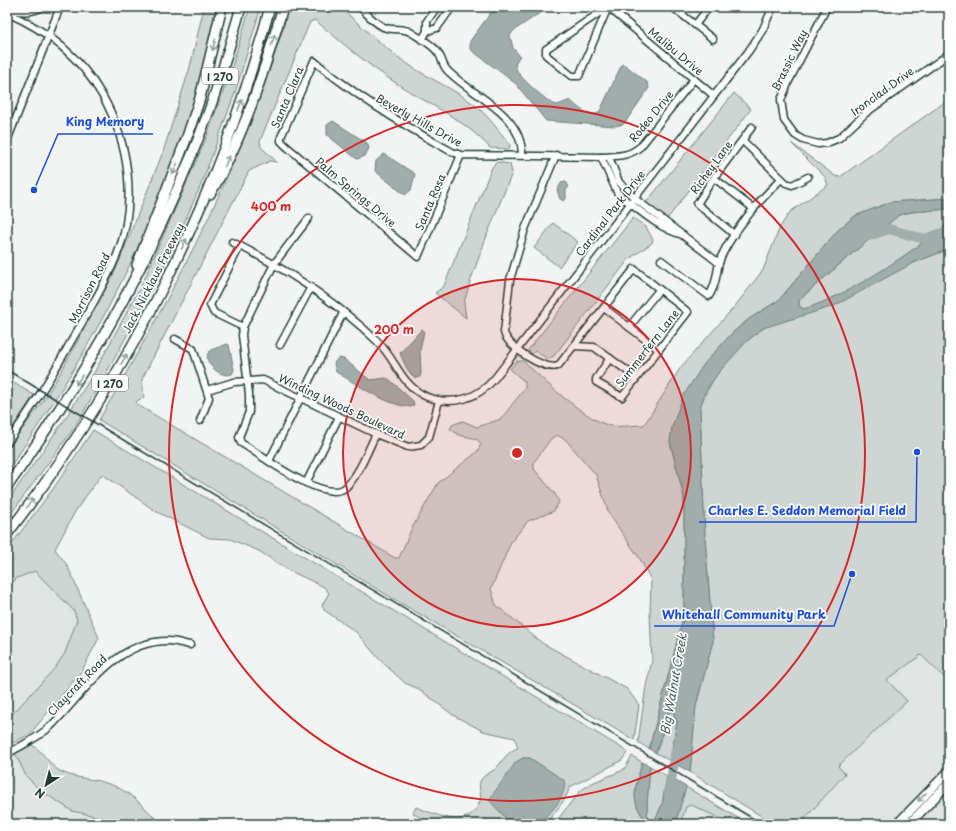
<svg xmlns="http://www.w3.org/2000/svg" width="956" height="831" font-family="'Playpen Sans',sans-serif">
<rect width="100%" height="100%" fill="#f2f3f3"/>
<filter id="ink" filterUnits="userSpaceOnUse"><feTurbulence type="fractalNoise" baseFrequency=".025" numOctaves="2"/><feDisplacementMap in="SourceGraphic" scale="8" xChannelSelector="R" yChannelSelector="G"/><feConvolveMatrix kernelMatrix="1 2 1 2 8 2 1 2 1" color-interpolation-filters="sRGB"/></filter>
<g filter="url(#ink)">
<g fill="#e0e4e3">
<path d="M35,570L74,611L77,620L65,653L55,668L7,720V588L17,578Z"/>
<path d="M921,655L949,682V824H800L845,775L838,766L907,701L887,681Z"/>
<path d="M7,738L13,743L15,753L72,811L104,818L113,824H7Z"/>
<path d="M691,805L724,819L732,824H680L686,807Z"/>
</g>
<g fill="#ced5d3" stroke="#768984">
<path d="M204,7H217C183,177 107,330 7,471V450L43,401L61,372L116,269L163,152L190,67Z"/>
<path d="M250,7H261L235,93L203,180L169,257L112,363L74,428L7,519V502L65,419L95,371L142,284L205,141L230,73Z"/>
<path d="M289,7H340C361,26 382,46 405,62C428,79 454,88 476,106C489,117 499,131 510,145L509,149L490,148C464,119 431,106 399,85C369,66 342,43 315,20L310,22L260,141L261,147L277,162L270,161L249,171L142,379L144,397L137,401L136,404L395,558H399L412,528L438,483L477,452L481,444L477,439L459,435L450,429L452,425L463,421L477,427L501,419L525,388V382L510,369L517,361H524C542,380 582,416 607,425C617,428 633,425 644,425L681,367L736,305L763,270L780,227L790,212L828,185L825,177L791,143L835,176L840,177L949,99V198L891,202L855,216L838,230L779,300L749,319L731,334L670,442L684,497V615L649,749L638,742L646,686L652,661L650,614L651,580L640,559L609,514L596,475L565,439L556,435L550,440L534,462V469L555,494L559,502L554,511L528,521L511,542L491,589L496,605L542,643L627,689L639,705L634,740L370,585L99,420C175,290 249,153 289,7Z"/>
<path d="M734,93L751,109L668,218L663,217L645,204Z"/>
<path d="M497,162L510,164L512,173L487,235L470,282L464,303L466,318L435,293L444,286L492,167Z"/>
<path d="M949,209V223C909,254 852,295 804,309L799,306V300L848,257L899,215L911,212Z"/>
<path d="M633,218L646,227L653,240L652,243L629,259L554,356L548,359L535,351L532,354L528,350Z"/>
<path d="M553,223L578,242L559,267L534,248Z"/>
<path d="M949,249V682L921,655L887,680L907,701L838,766L845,774L800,824H774L690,772L696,706L713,641L705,538L700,408C710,377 735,349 761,330C771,322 789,319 801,314C850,292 898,268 949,249Z"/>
<path d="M7,379L34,395L7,436Z"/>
<path d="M93,430L625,750L627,753L622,760L613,765L570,787L565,799L546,824H538L554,808L530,758H523L516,762L493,803L511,824H430L413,813L416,807C440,816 469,831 480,801C482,795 478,788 480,782C482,774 493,773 498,766C504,759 508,751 518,748L515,738L483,731L453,715L419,689L405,683L380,660L356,632L324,610L322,605L329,593L324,587L288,570L259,551L230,539L209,538L157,512L102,474L76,510L55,549L67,565L99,638L81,672L30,734L13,743L7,738V720L55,668L65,653L77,620L74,611L35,571L17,578L7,588V550L53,489Z"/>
<path d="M669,712H673L677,722L670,761L656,753Z"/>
<path d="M32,745C43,751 48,763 58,770C71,778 88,778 103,782C129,789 143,806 161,824H113L104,818L72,811L40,790L26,776L15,753Z"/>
<path d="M632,756L642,762C637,785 628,799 645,819L643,824H554L580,791L592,783L621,771L625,768Z"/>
<path d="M650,766L667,776L662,805L653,824H647L648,822L647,804Z"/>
<path d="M686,787L748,824H732L691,805L686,807L680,824H675Z"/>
</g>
<g fill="#a1adaa" stroke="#6d807b">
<path d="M495,7H549L513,31L510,36L513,48L520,56C517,60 514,64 516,68C518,77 545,99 553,104L558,105L570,100C577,107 588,117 599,113L622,64L625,65L647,82L649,88L624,124L615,126L546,121L516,84L470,49V41Z"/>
<path d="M333,121L367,143L369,148L365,156L357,159L327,135V125Z"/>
<path d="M384,154L415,174L411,190L405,195L375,171L376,161Z"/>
<path d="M562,182H566L569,187L566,190V199L564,201L560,199L557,190Z"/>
<path d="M949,198V209L911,212L899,215L848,257L799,300V306L804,309C850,295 910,253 949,223V249L915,262L834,306L763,328L747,341L718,373L705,392L700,408L705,538L713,641L696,706L690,772L670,761L677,722L673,712H669L656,753L649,749L684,615V497L670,442L672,427L683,396L704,364L731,334L749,319L779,300L838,230L855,216L891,202Z"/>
<path d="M422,329L424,331L420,351L421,373L420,377L416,378C408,374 403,361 400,353Z"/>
<path d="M227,344L229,345L234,370L232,374C219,379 199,359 211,350C216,348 222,346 227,344Z"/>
<path d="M338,358L344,359L370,380L386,378L390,380L413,401L414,405L411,407C387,406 357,384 336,372L334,363Z"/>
<path d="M523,758H530L565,781C564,802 552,810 538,824H511L489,800L516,762Z"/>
<path d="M642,762L650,766L647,804L648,822L647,824H643L645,819C628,799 637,785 642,762Z"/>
<path d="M667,776L686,787L675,824H653L662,805Z"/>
</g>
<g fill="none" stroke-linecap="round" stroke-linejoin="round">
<g stroke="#a1adaa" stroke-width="10">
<path d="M865,237L889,229L924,239L949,231"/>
<path d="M669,792L676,750"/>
</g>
<defs>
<g id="minor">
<path d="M360,7C367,14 376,25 386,28C396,31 403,27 412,33C421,39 434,45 439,54C442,59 443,66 447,70C470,95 523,113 522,155"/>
<path d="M608,7L579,76H572L546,55V49Z"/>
<path d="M608,7L713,95"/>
<path d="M827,7L789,81L781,100L784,120L795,135L803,140L818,144L827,143L839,138L867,112L949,54"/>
<path d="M675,9L713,39"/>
<path d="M7,10C20,11 31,14 42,7"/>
<path d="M7,13C47,30 80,57 102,95C129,142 138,203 117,255C105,284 89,311 73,338C53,374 31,410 7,443"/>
<path d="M695,25L709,7"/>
<path d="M427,31L437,28L452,7"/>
<path d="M422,40L427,31V21L437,7"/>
<path d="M7,141L60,7"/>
<path d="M743,141L786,183L792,185L808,177"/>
<path d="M461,155L418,257L286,146L281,141V137L314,61C357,97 403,125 452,152L461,155L601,157C616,156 629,157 641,146L694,79"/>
<path d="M556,155L525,229L510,280L504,332C506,346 544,371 558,366L634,269L688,312L622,397L596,382V379L610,358"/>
<path d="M601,157L617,192L622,197C640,211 660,229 683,235"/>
<path d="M609,157L619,182L634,198L719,263"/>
<path d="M714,178L754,209"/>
<path d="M309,218L274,264L243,327L242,335L249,394V412L239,437L241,443L246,446C263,457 327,505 346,487C360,473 367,452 376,434"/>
<path d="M735,235L697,204L711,182L752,127"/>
<path d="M232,242C285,268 334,300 377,341C396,359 401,386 427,397C453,406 478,399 495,378L748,52L762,31L773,7"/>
<path d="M240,246L210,305L214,313L243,327"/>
<path d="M661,260L709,296C719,281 715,269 722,255C736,227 759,201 781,179"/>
<path d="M604,308L658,349"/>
<path d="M629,327L659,290"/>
<path d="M175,339L193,349L209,398L200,421"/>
<path d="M280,345L311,287"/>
<path d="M574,346L594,347L636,377"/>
<path d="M207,390L234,382L263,380L376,434L408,447L421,445L429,437L439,401"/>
<path d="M269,461L343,313"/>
<path d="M306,483L339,417"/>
<path d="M7,754C22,745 38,738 51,726C85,692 115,640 169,641C176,641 183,644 190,645"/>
</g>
<g id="major">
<path d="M897,824L949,771"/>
<path d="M909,824L949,783"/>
</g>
<g id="highway">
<path d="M210,194C244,137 264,71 283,7"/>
<path d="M137,265L187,137L200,98L222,7"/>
<path d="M7,487C90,370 159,245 209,111C221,77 231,42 241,7"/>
<path d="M7,534C128,379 219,197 270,7"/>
</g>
</defs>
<use href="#minor" stroke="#1f3d34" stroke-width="9"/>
<use href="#major" stroke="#1f3d34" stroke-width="11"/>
<use href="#highway" stroke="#1f3d34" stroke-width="12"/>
<use href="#minor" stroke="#fff" stroke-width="6"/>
<use href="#major" stroke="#fff" stroke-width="8"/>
<use href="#highway" stroke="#fff" stroke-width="9"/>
<path stroke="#1f3d34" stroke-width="1.5" d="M7,370L762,824"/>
</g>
<defs><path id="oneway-shaft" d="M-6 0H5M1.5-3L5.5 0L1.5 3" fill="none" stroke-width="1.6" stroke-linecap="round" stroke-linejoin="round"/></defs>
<g stroke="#8f9e9a">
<use href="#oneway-shaft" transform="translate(273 40) rotate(-73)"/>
<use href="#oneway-shaft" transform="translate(214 45) rotate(104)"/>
<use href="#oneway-shaft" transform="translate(240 105) rotate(-70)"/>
<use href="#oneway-shaft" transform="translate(227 161) rotate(-66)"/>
<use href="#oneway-shaft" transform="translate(175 169) rotate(111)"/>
<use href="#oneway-shaft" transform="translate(184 244) rotate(-64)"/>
<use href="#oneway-shaft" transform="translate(124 359) rotate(-61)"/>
<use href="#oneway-shaft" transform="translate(79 380) rotate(122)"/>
<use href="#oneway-shaft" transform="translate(30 503) rotate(-54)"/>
<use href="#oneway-shaft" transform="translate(922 797) rotate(135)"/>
</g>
</g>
<circle cx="517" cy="453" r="174" fill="#d62828" fill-opacity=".12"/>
<g fill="none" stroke="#d62828" stroke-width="2">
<circle cx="517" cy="453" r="174"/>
<circle cx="517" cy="453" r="348"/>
</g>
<g text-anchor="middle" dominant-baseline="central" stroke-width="3.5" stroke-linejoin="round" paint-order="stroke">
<g fill="#fff" stroke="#627771" stroke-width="1">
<rect x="202" y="68" width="36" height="16" rx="3"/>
<rect x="92" y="375" width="36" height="16" rx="3"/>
</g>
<g font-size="10" font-weight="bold" fill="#1f3d34">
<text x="220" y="76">I 270</text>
<text x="110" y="383">I 270</text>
</g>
<g font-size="11" fill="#1f3d34" stroke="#fff">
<text transform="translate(676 51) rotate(40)">Malibu Drive</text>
<text transform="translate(789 60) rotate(-64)">Brassic Way</text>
<text transform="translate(882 91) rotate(-36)">Ironclad Drive</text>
<text transform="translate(287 97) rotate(-67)">Santa Clara</text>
<text transform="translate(651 116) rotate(-51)">Rodeo Drive</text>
<text transform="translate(419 120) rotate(29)">Beverly Hills Drive</text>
<text transform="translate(711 167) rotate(-54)">Richey Lane</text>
<text transform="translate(356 192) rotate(40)">Palm Springs Drive</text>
<text transform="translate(430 202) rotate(-67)">Santa Rosa</text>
<text transform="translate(610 213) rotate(-52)">Cardinal Park Drive</text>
<text transform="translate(153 278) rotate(-63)">Jack Nicklaus Freeway</text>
<text transform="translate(89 288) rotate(-63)">Morrison Road</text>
<text transform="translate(647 348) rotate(-52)">Summerfern Lane</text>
<text transform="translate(342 406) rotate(25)">Winding Woods Boulevard</text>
<text transform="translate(77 685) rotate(-46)">Claycraft Road</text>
</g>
<g font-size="12" font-style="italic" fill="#465f57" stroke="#fff">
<text transform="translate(673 684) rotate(-80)">Big Walnut Creek</text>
</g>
</g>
<circle cx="517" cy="453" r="6" fill="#d62828" stroke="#fff" stroke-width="2"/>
<g font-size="12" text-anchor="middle" font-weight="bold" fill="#d62828" stroke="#fff" stroke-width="3.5" stroke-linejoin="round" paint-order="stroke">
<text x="271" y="211">400 m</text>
<text x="394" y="334">200 m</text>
</g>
<path fill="none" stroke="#1d4ed8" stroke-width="1.5" d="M34 190L58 134H153M917 452L916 522H699M852 574L834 626H654"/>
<g fill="#1d4ed8" stroke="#fff" stroke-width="1.5">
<circle cx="34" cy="190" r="4"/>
<circle cx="917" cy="452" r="4"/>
<circle cx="852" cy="574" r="4"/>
</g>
<g font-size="12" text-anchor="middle" font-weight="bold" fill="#1d4ed8" stroke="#fff" stroke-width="3.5" stroke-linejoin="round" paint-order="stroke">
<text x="105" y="126">King Memory</text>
<text x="807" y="515">Charles E. Seddon Memorial Field</text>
<text x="744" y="619">Whitehall Community Park</text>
</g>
<rect width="956" height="831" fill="none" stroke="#fff" stroke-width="24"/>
<rect x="12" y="12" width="932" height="807" fill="none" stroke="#1f3d34" stroke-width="1.5" filter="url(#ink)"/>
<g transform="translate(46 785) rotate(216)" stroke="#ffffff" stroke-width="3" paint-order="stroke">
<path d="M0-3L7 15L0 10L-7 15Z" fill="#1f3d34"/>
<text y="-6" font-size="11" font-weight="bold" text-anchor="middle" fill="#1f3d34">N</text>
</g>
</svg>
